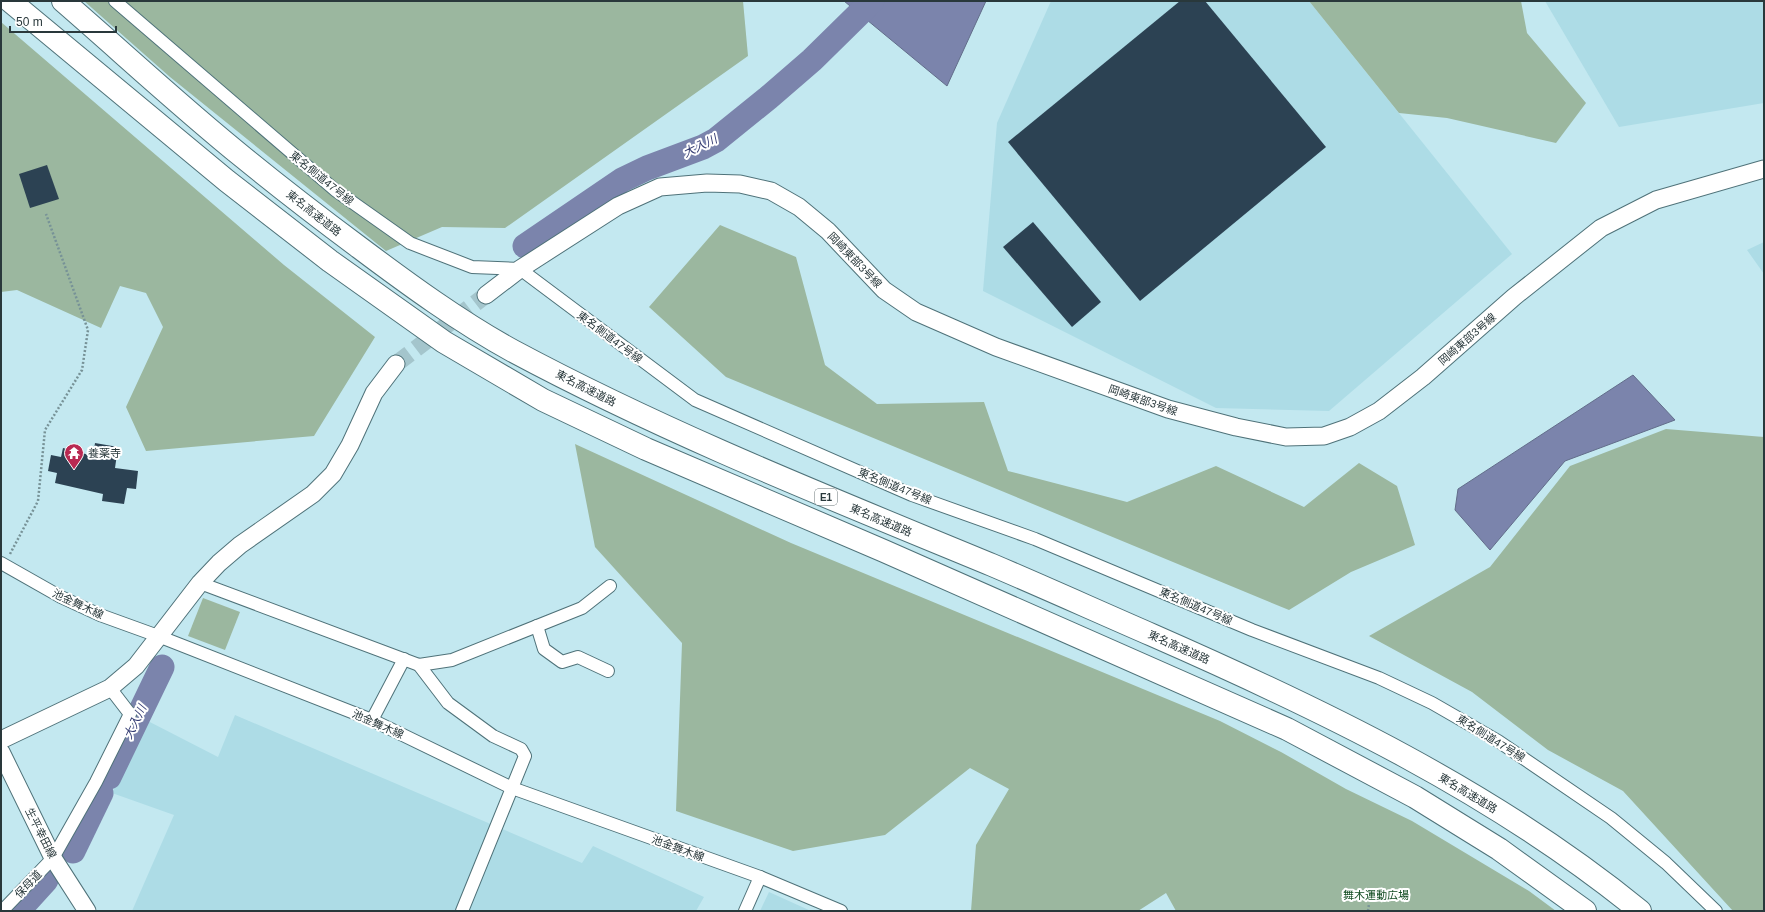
<svg xmlns="http://www.w3.org/2000/svg" width="1765" height="912" font-family="Arial,'Noto Sans JP',sans-serif">
<rect width="100%" height="100%" fill="#c3e8f0"/>
<g fill="#addce6">
<path d="M1051,1H1309L1512,254L1329,411L1216,408L983,291L997,123Z"/>
<path d="M1545,1H1764V103L1619,127Z"/>
<path d="M1764,242V274L1747,250Z"/>
<path d="M235,715L582,863L593,846L704,897L696,911H132L174,815L112,793L144,719L218,757Z"/>
<path d="M769,892L811,911H760Z"/>
</g>
<g fill="#9bb79f">
<path d="M84,1H743L748,56L505,228L442,227L386,251L170,77Z"/>
<path d="M1309,1H1521L1527,33L1586,103L1556,143L1447,118L1399,113Z"/>
<path d="M1,22L284,265L375,337L314,436L146,451L126,407L163,327L146,293L120,286L101,328L17,290L1,292Z"/>
<path d="M720,225L796,257L825,365L877,404L984,402L1008,471L1127,502L1216,466L1304,507L1359,463L1397,486L1415,545L1351,572L1289,610L726,377L649,307Z"/>
<path d="M1666,429L1764,437V911H1733L1623,791L1548,750L1472,692L1369,636L1490,567L1570,466Z"/>
<path d="M575,444L791,543L1220,721L1281,752L1346,789L1412,821L1529,891L1556,911H1176L1166,893L1138,911H971L976,845L1009,789L970,768L885,835L793,851L676,811L682,643L595,547Z"/>
<path d="M203,598L240,612L225,650L188,636Z"/>
</g>
<g fill="#7b84ac" stroke="#626d8a">
<path d="M844,1H986L947,86Z"/>
<path d="M1633,375L1675,420L1565,461L1490,550L1455,510L1458,489Z"/>
</g>
<g fill="none" stroke-linecap="round" stroke-linejoin="round">
<g stroke="#7b84ac" stroke-width="25">
<path d="M525,246L622,180L647,168L703,147L716,140L768,98L812,60L872,1"/>
<path d="M109,777L162,667"/>
<path d="M73,851L101,793"/>
<path d="M18,911L46,880"/>
</g>
</g>
<g fill="#2c4253">
<path d="M1180,1H1205L1326,147L1140,301L1008,142Z"/>
<path d="M47,165L59,199L30,208L19,174Z"/>
<path d="M1033,222L1101,302L1072,327L1003,247Z"/>
<path d="M95,443L118,447L115,468L138,471L136,489L127,488L124,504L102,501L103,494L55,483L57,473L48,471L51,455L61,457L63,448L93,456Z"/>
</g>
<g fill="none" stroke-linecap="round" stroke-linejoin="round">
<path stroke="#a4c5cc" stroke-width="17" stroke-dasharray="17 8" stroke-linecap="butt" d="M396,364L486,295"/>
<defs>
<g id="street">
<path d="M115,1L335,190L410,243L472,267L520,269L695,400L912,495L1035,539L1252,630L1379,678L1432,703L1498,741L1611,818L1666,863L1716,911"/>
<path d="M1,563L61,597L100,615L158,636L372,720L512,788L760,877L841,911"/>
<path d="M200,583L419,665L452,660L582,608L610,586"/>
<path d="M537,626L544,649L562,662L578,657L608,671"/>
<path d="M419,665L448,703L493,736L521,749L525,756L462,911"/>
<path d="M372,720L404,659"/>
<path d="M2,911L53,858L96,782L130,714L110,688"/>
<path d="M745,911L760,877"/>
</g>
<g id="secondary">
<path d="M486,295L520,269L618,206L660,187L707,183L740,184L771,191L799,207L828,231L884,290L916,312L996,347L1168,409L1236,427L1286,437L1324,436L1350,427L1379,411L1423,377L1514,297L1601,228L1656,200L1764,169"/>
<path d="M1,740L110,688L136,666L200,583L219,563L240,545L313,494L333,474L350,445L374,393L396,364"/>
<path d="M1,752L53,858L87,911"/>
</g>
<g id="highway">
<path d="M10,1L227,181L330,261L444,342L543,400L646,449L884,551L1287,729L1415,797L1499,849L1585,911"/>
<path d="M63,1C123,53 182,108 244,158C282,189 321,219 360,248C408,284 460,322 513,351C668,434 830,498 992,565C1046,588 1099,612 1152,635C1323,710 1494,792 1640,911"/>
</g>
</defs>
<use href="#street" stroke="#4f7279" stroke-width="14"/>
<use href="#secondary" stroke="#4f7279" stroke-width="19"/>
<use href="#highway" stroke="#4f7279" stroke-width="24"/>
<g stroke="#779297" stroke-width="2.5" stroke-dasharray="2 2" stroke-linecap="butt">
<path d="M10,554L38,501L45,430L82,370L88,330L46,214"/>
<path d="M1368,911L1369,904"/>
</g>
<use href="#street" stroke="#fff" stroke-width="12"/>
<use href="#secondary" stroke="#fff" stroke-width="17"/>
<use href="#highway" stroke="#fff" stroke-width="22"/>
</g>
<defs>
<symbol id="temple-pin" viewBox="-11 -11 22 30"><path d="M0 17L-7.5 6A9.5 9.5 0 1 1 7.5 6Z" fill="#b92952" stroke="#fff"/><path d="M0-6L5-2H3V0L6.5 2.5H4V6H1.5V3h-3V6H-4V2.5H-6.5L-3 0V-2H-5Z" fill="#fff"/></symbol>
</defs>
<g fill-rule="evenodd">
<use href="#temple-pin" x="63" y="442" width="22" height="30"/>
</g>
<g text-anchor="middle" dominant-baseline="central" stroke-width="4" stroke-linejoin="round" paint-order="stroke">
<rect fill="#fff" stroke="#697476" stroke-width="1" x="815" y="489" width="22" height="16" rx="3"/>
<g font-size="10" font-weight="bold" fill="#29383b">
<text x="826" y="497">E1</text>
</g>
<g font-size="11" fill="#29383b" stroke="#fff">
<text transform="translate(322 178) rotate(39)">東名側道47号線</text>
<text transform="translate(314 213) rotate(38)">東名高速道路</text>
<text transform="translate(855 260) rotate(46)">岡崎東部3号線</text>
<text transform="translate(610 337) rotate(37)">東名側道47号線</text>
<text transform="translate(1467 339) rotate(-41)">岡崎東部3号線</text>
<text transform="translate(586 388) rotate(27)">東名高速道路</text>
<text transform="translate(1143 400) rotate(19)">岡崎東部3号線</text>
<text transform="translate(895 486) rotate(22)">東名側道47号線</text>
<text transform="translate(881 520) rotate(23)">東名高速道路</text>
<text transform="translate(78 604) rotate(25)">池金舞木線</text>
<text transform="translate(1196 606) rotate(23)">東名側道47号線</text>
<text transform="translate(1179 647) rotate(24)">東名高速道路</text>
<text transform="translate(378 724) rotate(24)">池金舞木線</text>
<text transform="translate(1491 738) rotate(32)">東名側道47号線</text>
<text transform="translate(1468 793) rotate(31)">東名高速道路</text>
<text transform="translate(41 833) rotate(63)">生平幸田線</text>
<text transform="translate(678 848) rotate(20)">池金舞木線</text>
<text transform="translate(28 884) rotate(-46)">保母道</text>
</g>
<g font-size="11" fill="#29383b" stroke="#fff" text-anchor="start">
<text x="88" y="453">養薬寺</text>
</g>
<g font-size="11" fill="#134d23" stroke="#fff">
<text x="1376" y="895">舞木運動広場</text>
</g>
<g font-size="12" font-style="italic" fill="#353d73" stroke="#fff">
<text transform="translate(700 146) rotate(-26)">大入川</text>
<text transform="translate(135 722) rotate(-64)">大入川</text>
</g>
</g>
<rect width="1765" height="912" fill="none" stroke="#29383b" stroke-width="4"/>
<path d="M10 26v6h106v-6" fill="none" stroke="#29383b" stroke-width="2"/>
<text x="16" y="26" font-size="12" fill="#29383b" stroke="#ffffff" stroke-width="3" paint-order="stroke">50 m</text>
</svg>
